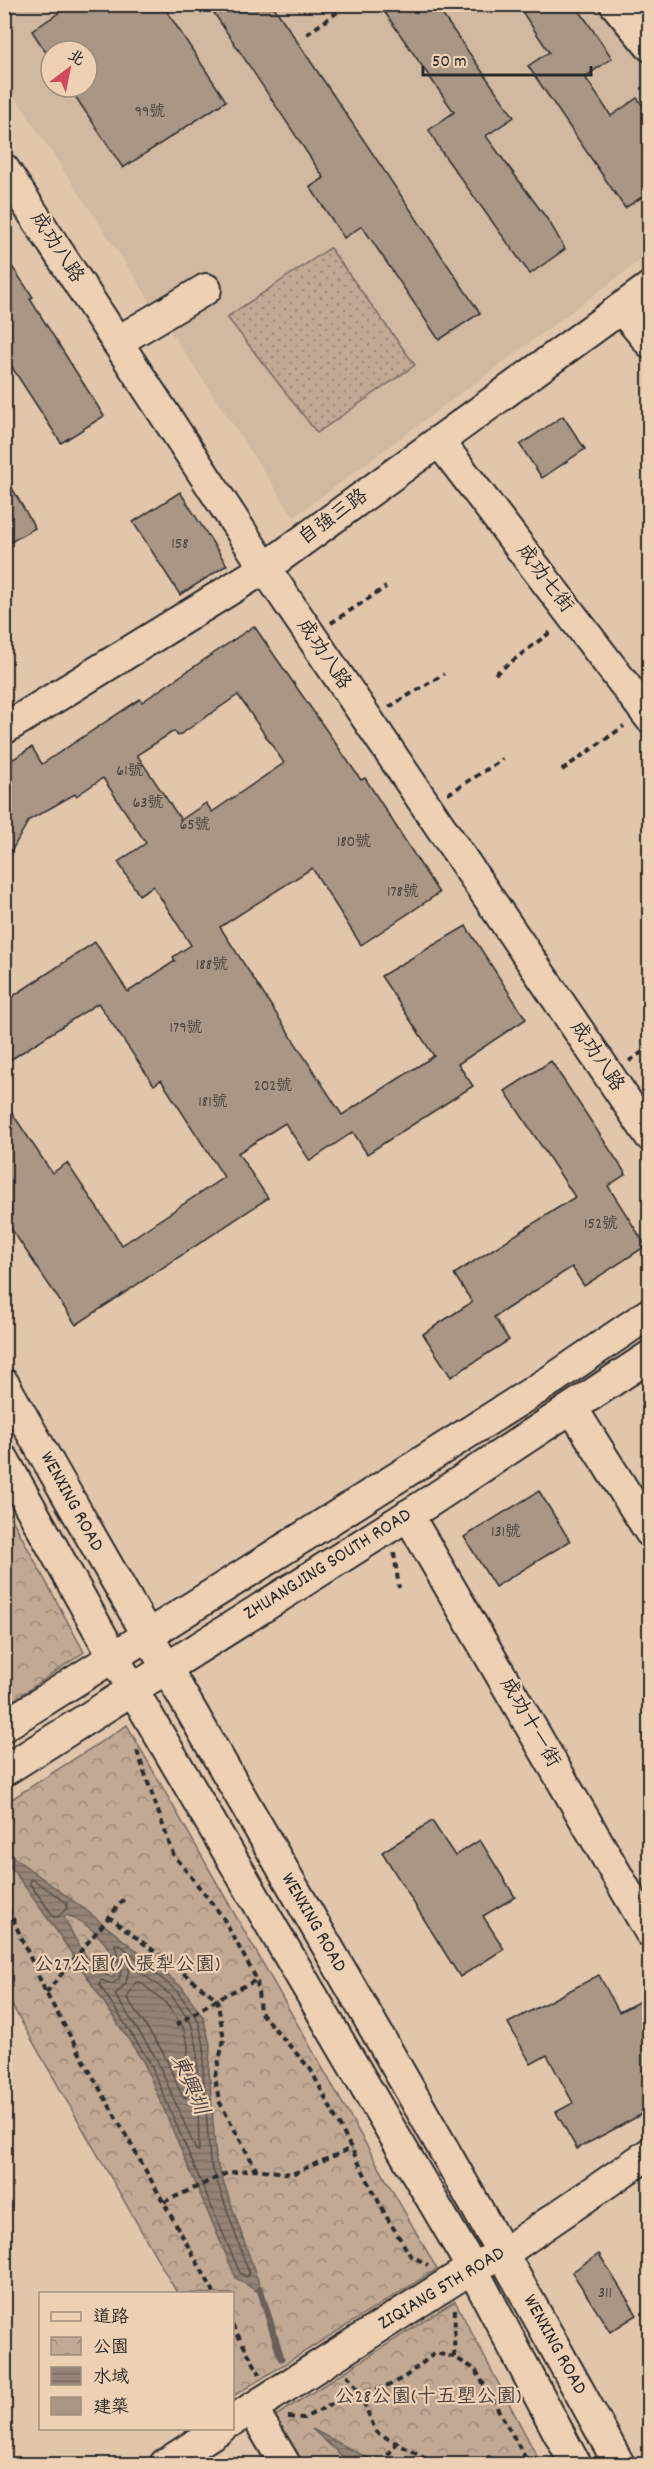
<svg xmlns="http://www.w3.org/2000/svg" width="654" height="2469" font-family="Dekko,'LXGW WenKai TC',sans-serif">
<defs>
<pattern id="grass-dots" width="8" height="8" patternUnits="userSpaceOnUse" patternTransform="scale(1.5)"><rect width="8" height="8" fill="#c1a994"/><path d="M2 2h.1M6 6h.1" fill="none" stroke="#9d8a79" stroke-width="1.8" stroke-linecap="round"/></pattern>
<pattern id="park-crowns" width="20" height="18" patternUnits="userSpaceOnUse" patternTransform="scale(1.5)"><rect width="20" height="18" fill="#c1a994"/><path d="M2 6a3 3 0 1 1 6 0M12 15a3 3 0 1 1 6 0" fill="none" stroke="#9d8a79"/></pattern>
<pattern id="water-rules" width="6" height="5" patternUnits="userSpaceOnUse" patternTransform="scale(1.5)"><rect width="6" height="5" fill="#958476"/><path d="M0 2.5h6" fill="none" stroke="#7a6c61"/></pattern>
</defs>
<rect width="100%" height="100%" fill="#e2c6ac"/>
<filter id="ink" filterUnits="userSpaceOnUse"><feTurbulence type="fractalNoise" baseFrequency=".0167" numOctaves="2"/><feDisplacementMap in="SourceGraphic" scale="12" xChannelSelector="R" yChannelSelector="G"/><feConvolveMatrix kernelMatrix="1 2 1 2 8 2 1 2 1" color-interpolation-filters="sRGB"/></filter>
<g filter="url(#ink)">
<path fill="#d1b8a0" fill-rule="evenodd" d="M4,5H603L649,63V254L294,517L5,82ZM51,51H87V87H51Z"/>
<path fill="url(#grass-dots)" stroke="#766a60" stroke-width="1.5" d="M330,248L415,365L317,433L227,317Z"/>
<g fill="url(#park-crowns)" stroke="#766a60" stroke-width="1.5">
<path d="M5,1506L84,1652L5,1706H4Z"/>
<path d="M127,1725L437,2269L235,2395L232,2390V2294L177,2293L5,1993L4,1804Z"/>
<path d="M455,2301L541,2464H294L269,2420Z"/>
</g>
<g fill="url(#water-rules)" stroke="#6b6058" stroke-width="1.5" fill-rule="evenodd">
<path d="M5,1851L87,1911L182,1987L203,2017L210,2044L209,2070L216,2161L263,2295L236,2278L144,2063L56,1930L5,1859ZM66,1915C89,1922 122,1951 113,1978C87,1968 77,1941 64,1918Z"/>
<path d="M312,2429L379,2464H351Z"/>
</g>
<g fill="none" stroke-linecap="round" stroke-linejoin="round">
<g stroke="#554f49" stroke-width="1.5">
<path d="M30,1880H34L67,1903V1908L58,1917H54L30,1884Z"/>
<path d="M115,1944H119L177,1991L198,2020L204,2045L203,2070L210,2161L249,2273L247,2277L240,2273L149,2061L99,1984L101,1980L112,1984L119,1979L121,1971Z"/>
<path d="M130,1964L172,1996L191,2023L197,2046L199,2151L196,2150L156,2058L115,1995L126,1983Z"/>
<path d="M136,1982H140L165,2002L183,2027L188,2046L186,2098L182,2096L163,2052L127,1998Z"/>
</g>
<path stroke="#6b6058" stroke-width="7" d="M260,2289L281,2358"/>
</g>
<g fill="#a99684" stroke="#2b2b2b" stroke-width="1.5" fill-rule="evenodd">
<path d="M72,4H162L226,101L123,168L69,87H87V51H45L32,31Z"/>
<path d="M208,4H272L480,313L439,340L362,226L344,238L310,187L324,178Z"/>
<path d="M379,4H435L514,117L486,136L550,223L565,249L530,274L441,151L429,130L454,112Z"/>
<path d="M517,4H575L612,58L585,77L611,116L637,98L650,115V192L625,208L528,66L549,52Z"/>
<path d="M4,255L33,297L30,299L104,416L61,443L4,355Z"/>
<path d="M563,416L585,449L542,478L520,445Z"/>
<path d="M4,474L35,528L4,546Z"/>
<path d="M180,492L227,565L180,595L133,522Z"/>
<path d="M254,626L361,780L365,778L439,893L361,945L312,868L220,927L342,1115L434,1056L381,976L466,926L526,1019L458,1064L473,1086L367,1154L353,1132L310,1161L285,1123L238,1153L268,1198L76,1325L4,1218V1101L52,1173L67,1163L122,1245L224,1177L161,1080L154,1085L98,1003L4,1064V1002L95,942L128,992L175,961L173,957L191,945L153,886L139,895L118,862L146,843L103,778L76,796L75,794L29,820L4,864V765L32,747L42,764L140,699L142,702ZM238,695L284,763L212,812L206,803L181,820L137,755L174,731L178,736Z"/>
<path d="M551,1061L626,1174L608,1186L646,1246L584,1286L572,1267L494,1317L509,1340L451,1377L423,1334L472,1302L454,1274L575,1197L505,1091Z"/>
<path d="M539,1491L570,1541L495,1587L464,1537Z"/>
<path d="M432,1821L455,1856L480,1840L515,1897L483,1916L504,1949L460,1977L382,1852Z"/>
<path d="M599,1975L619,2012L650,1996V2110L577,2149L556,2112L573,2103L547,2055L531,2064L508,2023Z"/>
<path d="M599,2254L637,2315L610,2332L572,2272Z"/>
</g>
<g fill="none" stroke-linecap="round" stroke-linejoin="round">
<defs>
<g id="minor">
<path d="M615,4L650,46"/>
<path d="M644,4L650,11"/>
<path d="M4,169L265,568L650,1136"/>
<path d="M621,308L650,343"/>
<path d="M117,342L206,289"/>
<path d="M439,441L650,718"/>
<path d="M4,729L265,568L650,287"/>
<path d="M4,1384C208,1745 421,2100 619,2464"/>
<path d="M572,1408L650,1532"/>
<path d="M4,1460L113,1656L472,2268L575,2464"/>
<path d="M408,1515L650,1932"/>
<path d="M4,1726L553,1379L650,1313"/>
<path d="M4,1771L432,1500L650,1356"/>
<path d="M252,2408L285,2464"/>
<path d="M232,2421L472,2268L504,2253L650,2153"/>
<path d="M165,2464L221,2428"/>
</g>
</defs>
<use href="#minor" stroke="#2b2b2b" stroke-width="34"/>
<g stroke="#2b2b2b" stroke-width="4" stroke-dasharray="6 4.5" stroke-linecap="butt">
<path d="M307,34L349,4"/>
<path d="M331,623L386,587"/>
<path d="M495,674L552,631"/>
<path d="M389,707L444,674"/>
<path d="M562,770L624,726"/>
<path d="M448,794L503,759"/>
<path d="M629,1061L650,1047"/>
<path d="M394,1553L399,1588"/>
<path d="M4,1674L12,1693"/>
<path d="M137,1751L173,1854L222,1916L257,1980L260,2012L311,2070L386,2216L410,2255L428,2265"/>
<path d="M4,1899L46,1993L215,2294"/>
<path d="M108,1916L217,1999L224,2039L215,2077L219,2101L256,2169"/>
<path d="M46,1993L124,1899"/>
<path d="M176,2025L217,1999L257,1980"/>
<path d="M164,2202L227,2173L256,2169L292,2174L352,2148"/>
<path d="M232,2325L260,2374"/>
<path d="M454,2357L455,2308"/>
<path d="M347,2375L359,2391L376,2432L435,2464"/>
<path d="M288,2417L304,2418L359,2391L384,2388L406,2376L435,2353L454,2357L475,2369L529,2464"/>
<path d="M382,2464L397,2442"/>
<path d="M483,2464L481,2461L489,2457L496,2464"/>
</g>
<use href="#minor" stroke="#eed0b4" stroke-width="30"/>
</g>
</g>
<g text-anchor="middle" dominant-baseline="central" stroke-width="4.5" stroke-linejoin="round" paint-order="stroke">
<g font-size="16" fill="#4a4641">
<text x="150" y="112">99號</text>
<text x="180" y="544">158</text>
<text x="130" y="771">61號</text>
<text x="148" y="803">63號</text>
<text x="195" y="825">65號</text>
<text x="354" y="842">180號</text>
<text x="403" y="892">178號</text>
<text x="212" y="965">188號</text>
<text x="186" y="1028">179號</text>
<text x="273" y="1086">202號</text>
<text x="213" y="1102">181號</text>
<text x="601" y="1224">152號</text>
<text x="506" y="1532">131號</text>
<text x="605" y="2293">311</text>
</g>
<g font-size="20" fill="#2b2b2b" stroke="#eed0b4">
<text transform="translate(56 248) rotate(57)">成功八路</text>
<text transform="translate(334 518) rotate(-36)">自強三路</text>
<text transform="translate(544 579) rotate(53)">成功七街</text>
<text transform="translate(323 655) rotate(56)">成功八路</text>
<text transform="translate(596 1057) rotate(56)">成功八路</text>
<text transform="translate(71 1502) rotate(61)">WENXING ROAD</text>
<text transform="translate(328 1565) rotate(-32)">ZHUANGJING SOUTH ROAD</text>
<text transform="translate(529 1723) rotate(60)">成功十一街</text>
<text transform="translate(313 1923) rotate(60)">WENXING ROAD</text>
<text transform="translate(442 2289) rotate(-31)">ZIQIANG 5TH ROAD</text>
<text transform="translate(554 2345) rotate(61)">WENXING ROAD</text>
</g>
<g font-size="20" fill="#494440" stroke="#eed0b4">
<text x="127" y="1966">公27公園(八張犁公園)</text>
<text x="428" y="2398">公28公園(十五塱公園)</text>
</g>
<g font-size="21" font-style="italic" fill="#46413e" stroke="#eed0b4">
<text transform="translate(188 2085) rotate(66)">東興圳</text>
</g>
</g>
<rect width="654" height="2469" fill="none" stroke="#eed0b4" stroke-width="24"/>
<rect x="12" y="12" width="630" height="2445" fill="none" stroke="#2b2b2b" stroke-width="2" filter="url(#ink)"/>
<rect x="39" y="2292" width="195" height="138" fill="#eed0b4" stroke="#a08e7d" stroke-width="1.5"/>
<rect x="51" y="2312" width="30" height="9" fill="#eed0b4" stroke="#a08e7d" stroke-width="1.5"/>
<text x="93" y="2322" font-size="18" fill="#2b2b2b">道路</text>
<rect x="51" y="2337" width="30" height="18" fill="url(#park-crowns)" stroke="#a08e7d" stroke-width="1.5"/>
<text x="93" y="2352" font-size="18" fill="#2b2b2b">公園</text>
<rect x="51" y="2367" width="30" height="18" fill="url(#water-rules)" stroke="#a08e7d" stroke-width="1.5"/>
<text x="93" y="2382" font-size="18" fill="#2b2b2b">水域</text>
<rect x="51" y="2397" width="30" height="18" fill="#a99684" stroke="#a08e7d" stroke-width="1.5"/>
<text x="93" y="2412" font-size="18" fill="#2b2b2b">建築</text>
<g transform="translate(69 69) rotate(32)"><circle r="28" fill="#eed0b4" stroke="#a08e7d" stroke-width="1.5"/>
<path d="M0-4.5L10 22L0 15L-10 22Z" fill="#d1495b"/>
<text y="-9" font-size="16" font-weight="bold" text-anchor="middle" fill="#2b2b2b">北</text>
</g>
<path d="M423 66v9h168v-9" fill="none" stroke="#2b2b2b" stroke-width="3"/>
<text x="432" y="66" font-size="18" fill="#2b2b2b" stroke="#eed0b4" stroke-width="4.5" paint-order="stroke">50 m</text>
</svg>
